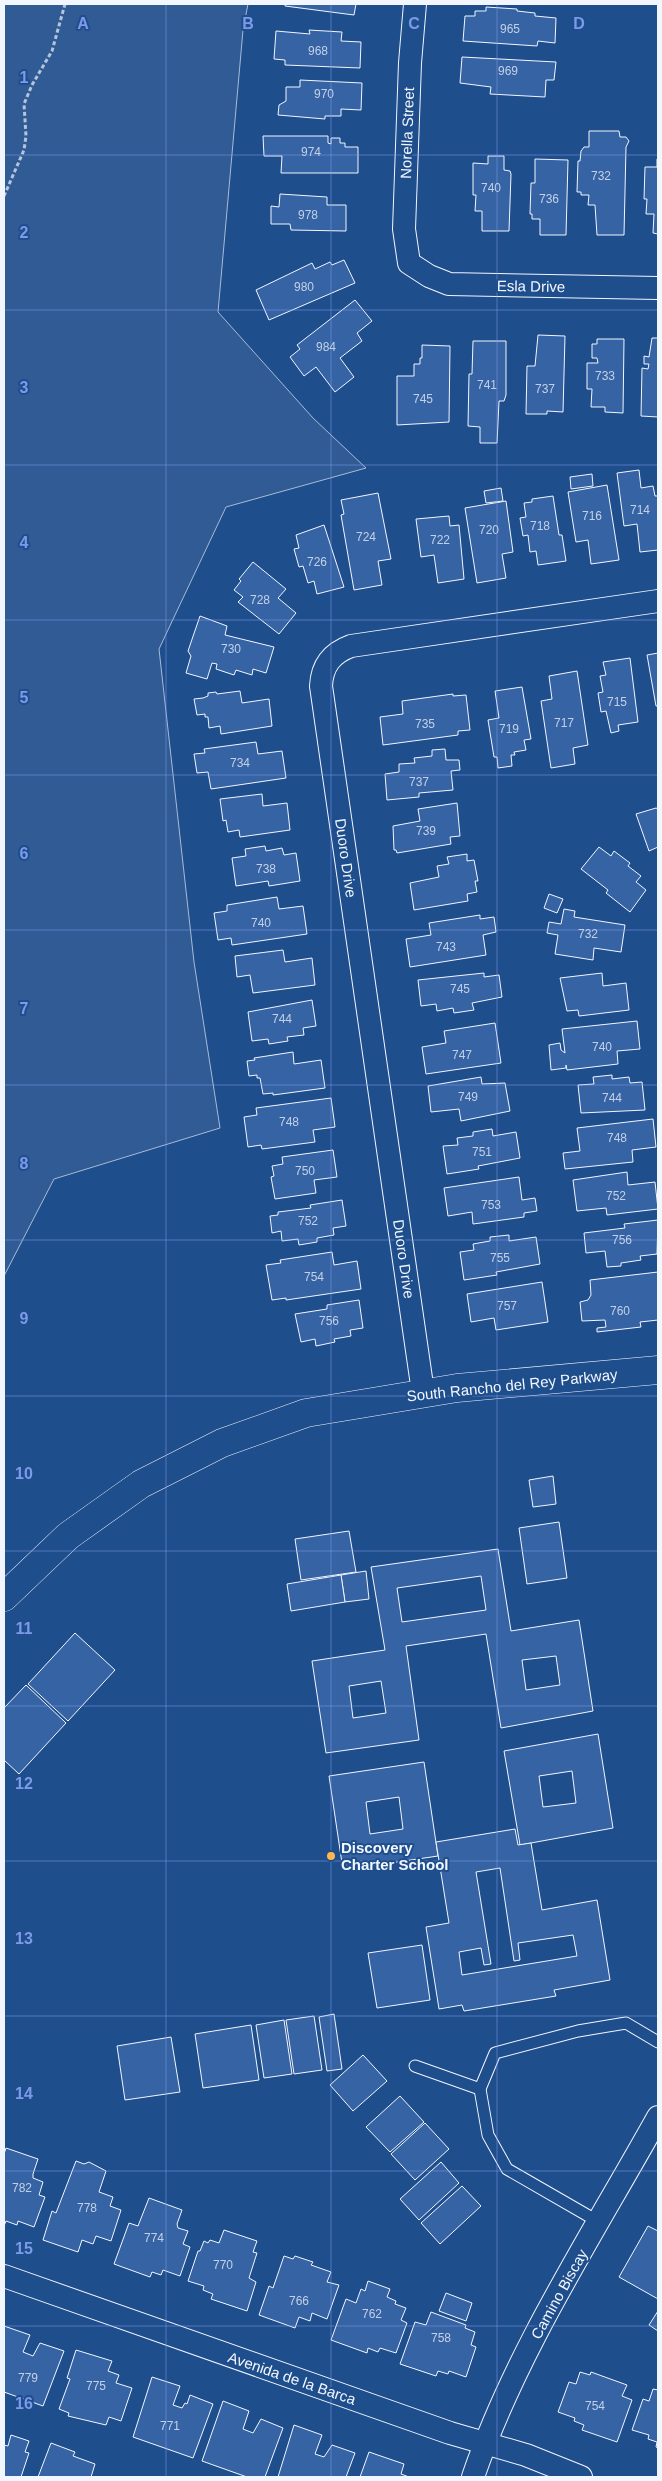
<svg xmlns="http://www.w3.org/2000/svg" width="662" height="2481" font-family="Helvetica,sans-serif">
<rect width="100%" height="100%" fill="#1f4e8c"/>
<path fill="#305b95" stroke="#a8bbd7" d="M4,4H248L243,30L218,312L313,418L366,468L226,507L159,649L194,962L220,1128L54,1179L4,1276Z"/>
<g fill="#3563a3" stroke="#f2f6ff" fill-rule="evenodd">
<path d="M285,4H356L354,15L285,6Z"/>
<path d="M486,7L517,9V11L535,13V16L556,18L555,43L538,41L537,46L463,41L465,16H475V11H486Z"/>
<path d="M309,30L342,32L341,41L361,42L360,68L285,65V60L274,59L276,31L310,34Z"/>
<path d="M462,57L556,62L554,80H546L545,97L490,94L491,87L460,83Z"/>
<path d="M300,80L362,83L361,110L341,109V116H325V119L278,115L279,105L286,101V87H300Z"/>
<path d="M589,131H619L620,137H626L629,141L626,147L624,235H597L595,205H588L589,195H581V192H577L578,161H580L581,151L584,147H589Z"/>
<path d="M263,136H328V143L331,144V138H340V143H345V147H358V173H281L282,156H264Z"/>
<path d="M488,156H504V170L510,171L511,174L509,231H482V211H475L476,195H473V163L488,164Z"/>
<path d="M535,159L568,160L566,235H540V219H532V214H530L531,183H535Z"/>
<path d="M657,159H658V234L653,233L654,214H646L647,199H644L645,167H657Z"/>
<path d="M280,194L327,197V205H346V231L291,230L290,224H271V206L279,207Z"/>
<path d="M344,260L355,283L269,320L256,290L312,263L315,269L330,262L332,265Z"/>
<path d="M355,300L372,321L357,333L362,341L340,358L354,377L335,392L316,367L304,376L290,357L300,349L297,345Z"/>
<path d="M538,335L565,336L563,412L547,411V414H526L527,366H535Z"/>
<path d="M652,338H658V417L641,416L642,368L648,369L649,364H644V356L649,357Z"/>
<path d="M597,339H624L623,413L605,412V407H591L592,389H587V363H598L597,358H592V344H597Z"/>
<path d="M473,341H506V395L504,401H499L497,443H480V427L468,426L469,374H472Z"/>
<path d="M422,345L450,346L449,422L397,425V376H414V364H420V358H422Z"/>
<path d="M639,470L641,488L653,486L655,496H658V550L640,552L637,524L624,526L617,473Z"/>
<path d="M592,474L593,486L571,489L570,477Z"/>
<path d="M607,485L619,560L591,564L588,540L576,542L568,492Z"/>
<path d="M501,488L503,501L486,503L484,491Z"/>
<path d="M378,493L391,559L378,561L382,585L354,590L341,515L344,514L341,500Z"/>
<path d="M553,496L559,535H562L566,561L538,565L536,551L530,552L528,535L523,536L520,518L526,517L524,503L532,502V499Z"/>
<path d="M506,501L513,552L502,554L506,578L477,583L465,508Z"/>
<path d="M449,516L450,526L459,525L464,579L438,583L434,555L421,557L416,519Z"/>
<path d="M324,525L344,587L317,594L314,581L308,583L303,566L299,567L294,549L299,548L296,535Z"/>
<path d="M253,562L286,589L278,598L296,613L279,634L238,602L243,597L234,590L241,581L239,579Z"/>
<path d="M200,616L227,626L225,635L274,647L266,673L253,669L252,675L236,670L234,675L216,669L217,664L212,663L207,679L186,673L191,656L188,651Z"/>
<path d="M658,653V706H656L647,655Z"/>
<path d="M630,658L638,722L618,725L619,731L611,733L606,711L601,712L598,693L603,692L600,676L606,675L603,662Z"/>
<path d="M577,671L588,745L573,748L575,764L551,768L541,701L552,699L549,676Z"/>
<path d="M522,687L531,739L524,740L526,750L514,752L515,755H511L512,766L498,768L497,757H494L488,720L499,718L495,691Z"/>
<path d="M240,691L242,703L269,699L272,726L221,734L220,726L209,728L208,717H205V714L197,715L194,699L203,698L208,696V693L216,692L217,694Z"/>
<path d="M453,694V696L466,695L470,730L458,731V735L383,745L380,717L403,714L402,701Z"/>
<path d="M256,742L258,754L282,751L286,778L211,789L208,772L197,773L194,754L205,753L204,749Z"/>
<path d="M445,749L446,760H459L460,770L451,771L453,790L419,793V797L387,800L385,774L399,772V764L415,763L414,758L432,756V750Z"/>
<path d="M262,794L263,806L287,803L290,830L240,837L239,830L228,832L226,820L223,821L220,799Z"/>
<path d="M457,803L460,836L450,837L451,844L397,853L396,850H394L393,826L420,821L418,809Z"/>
<path d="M656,808L658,809V847L649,851L636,814Z"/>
<path d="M265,846L266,851L282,848L284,855L296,853L300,881L269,886L268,881L236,886L232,858L246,856L245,849Z"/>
<path d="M599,847L611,856L614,851L630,863L628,866L641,876L636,882L646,890L630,912L606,893L608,890L581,869Z"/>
<path d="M467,854V861L474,860L478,881H475L477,892L467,894L468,901L414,910L410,883L439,877L437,866L449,864L447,857Z"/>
<path d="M549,894L563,899L557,913L544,908Z"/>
<path d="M277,897L279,909L303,906L307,934L232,945L231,938L218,940L214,913L227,911V905Z"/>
<path d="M564,909L575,911L574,917L625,925L621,952L594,948L593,960L555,954L558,935L547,933L549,922L561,924Z"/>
<path d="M480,915V919L494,917L496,932L483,935L486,955L410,967L406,939L431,935L429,923Z"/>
<path d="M283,950L285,962L312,958L315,985L253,993L250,975L237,977L235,956Z"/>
<path d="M484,973V977L499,975L502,997L472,1003L474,1010L454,1013L453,1008L437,1011L436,1004L421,1006L418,980Z"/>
<path d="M602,973L603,986L626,983L629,1010L579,1016L578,1010L567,1011L560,978Z"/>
<path d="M312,1000L316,1026L303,1028L304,1035L287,1037L288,1041L269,1044L268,1039L252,1041L248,1012Z"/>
<path d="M637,1021L640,1049L617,1051L618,1064L567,1070L566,1065V1068L551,1070L549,1045L560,1043L561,1050L565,1053L562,1029Z"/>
<path d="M495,1023L501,1063L426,1074L422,1047L446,1043L444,1031Z"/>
<path d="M293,1052L294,1064L321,1060L325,1088L273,1095V1093L263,1094L260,1078H257V1075L249,1076L247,1061L255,1060L254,1058Z"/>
<path d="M612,1075V1079L629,1077L630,1083L642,1082L645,1110L581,1113L578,1085L594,1084L593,1077Z"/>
<path d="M481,1077L482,1084L505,1083L510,1111L461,1121L459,1109L431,1112L428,1086Z"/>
<path d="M331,1098L335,1127L313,1130L315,1142L262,1149L261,1145L248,1147L244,1117L257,1115L256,1108Z"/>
<path d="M653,1119L656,1147L632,1150L633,1162L565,1169L563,1153L580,1151L577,1128Z"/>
<path d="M492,1129L493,1136L516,1132L520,1158L478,1166L479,1169L447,1174L443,1146L458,1145L457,1138L473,1136V1132Z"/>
<path d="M333,1150L337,1177L314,1180L316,1193L275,1199L271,1177L274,1176L272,1166L283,1164L282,1157Z"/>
<path d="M627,1172L628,1185L655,1182L658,1209L607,1215L606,1208L577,1211L573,1180Z"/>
<path d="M519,1177L522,1200L535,1198L537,1211L524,1213V1217L473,1224L472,1212L448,1216L444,1188Z"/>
<path d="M342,1200L346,1226L333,1228L334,1235L317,1238V1242L299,1245L298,1239L282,1241L281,1231L272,1233L270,1216L278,1215V1212L311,1208L310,1205Z"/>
<path d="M658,1220L657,1254L640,1256L641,1260L621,1263V1266L607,1267L605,1251L586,1253L584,1233L625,1228L624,1224Z"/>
<path d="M509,1235V1241L536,1237L540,1264L496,1272L497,1275L464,1280L460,1252L474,1250L473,1244L490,1241V1237Z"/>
<path d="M332,1252L334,1265L357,1261L361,1289L286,1300V1298L272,1300L266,1265L281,1263L280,1260Z"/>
<path d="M658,1272V1320L640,1322L641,1327L597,1332V1328L606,1327L605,1320L582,1321L580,1302L588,1300L591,1295L590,1280Z"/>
<path d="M542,1282L548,1322L496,1330L494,1318L471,1322L467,1294Z"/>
<path d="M359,1300L363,1328L350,1330L351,1336L334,1339L335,1342L316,1346L315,1339L301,1342L295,1314L327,1309V1305Z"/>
<path d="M553,1476L556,1504L533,1507L529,1480Z"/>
<path d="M559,1522L567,1578L527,1584L519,1528Z"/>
<path d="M349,1531L356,1572L301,1580L295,1539Z"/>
<path d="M498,1549L511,1631L579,1620L593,1711L501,1728L486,1634L406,1646L419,1740L326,1753L312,1661L385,1650L371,1567ZM481,1576L486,1610L402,1622L397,1588ZM556,1656L560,1685L526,1690L522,1660ZM381,1681L386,1713L353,1718L349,1686Z"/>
<path d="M366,1571L369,1599L345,1602L341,1575Z"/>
<path d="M341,1575L345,1602L291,1611L287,1584Z"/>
<path d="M75,1633L115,1670L68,1721L28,1684Z"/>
<path d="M26,1685L66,1723L19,1774L4,1760V1708Z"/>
<path d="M598,1734L613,1828L520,1845L504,1751ZM572,1771L576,1803L543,1807L539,1776Z"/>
<path d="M424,1762L438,1856L343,1870L329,1776ZM399,1797L403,1829L370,1834L366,1802Z"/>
<path d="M515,1829L518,1845L531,1843L542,1910L597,1900L610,1980L554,1990L556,1996L464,2011L462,2005L439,2009L426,1927L449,1923L436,1842ZM500,1868L514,1961L520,1960L518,1943L573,1935L577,1956L462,1975L459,1952L481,1948L484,1965L491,1964L476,1872Z"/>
<path d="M422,1945L430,2000L377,2008L368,1953Z"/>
<path d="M334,2014L342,2069L327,2071L319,2017Z"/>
<path d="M314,2016L322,2070L294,2074L286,2020Z"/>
<path d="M284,2020L292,2074L264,2078L256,2025Z"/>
<path d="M251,2025L259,2080L203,2088L195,2034Z"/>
<path d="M171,2037L180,2092L125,2100L117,2046Z"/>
<path d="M363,2055L387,2081L353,2111L330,2085Z"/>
<path d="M400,2096L424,2122L390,2152L366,2127Z"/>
<path d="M425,2123L449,2149L415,2180L391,2154Z"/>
<path d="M6,2148L38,2159L33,2174V2178L43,2182L39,2195L45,2197L34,2227L18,2221L17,2225L6,2221L4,2226V2154Z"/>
<path d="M76,2161L84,2164L89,2162L106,2171L99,2192L113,2197L110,2206L121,2210L111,2241L96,2236L93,2244L82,2240L78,2252L43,2240L52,2211L56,2213Z"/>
<path d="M441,2162L459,2183L419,2220L400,2199Z"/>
<path d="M462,2186L481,2206L440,2244L421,2223Z"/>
<path d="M149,2198L182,2210L177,2224L178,2228L188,2231L183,2244L190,2247L180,2276L163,2270L161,2275L152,2272L150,2277L114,2264L129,2223L138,2226Z"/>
<path d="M648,2226L658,2231V2299L619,2277Z"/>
<path d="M224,2230L257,2241L253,2252L257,2253L249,2278L256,2282L247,2311L211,2299L213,2294L203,2290L204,2286L188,2281L198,2251H200L204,2241L208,2243L210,2240L219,2243Z"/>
<path d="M284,2256L293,2259L295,2256L313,2262L311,2265L331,2272L327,2282L339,2285L327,2319L312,2313L310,2321L299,2317L295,2328L259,2315L269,2286L273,2288Z"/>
<path d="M368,2281L390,2289L387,2297L396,2301L395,2304L406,2308L401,2320L407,2323L396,2353L380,2348L378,2352L368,2348L367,2353L331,2340L346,2299L356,2303L361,2289L365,2291Z"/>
<path d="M446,2293L472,2303L466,2321L439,2311Z"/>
<path d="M658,2311V2331L649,2325Z"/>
<path d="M431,2312L466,2325L465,2328L475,2332L471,2345L476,2347L466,2377L449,2371L448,2374L438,2371L436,2376L400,2364L415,2322L426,2325Z"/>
<path d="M4,2326L30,2335L23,2352L33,2356L40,2343L64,2351L43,2406L4,2392Z"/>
<path d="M76,2350L112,2361L108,2371L119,2375L116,2383L132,2388L121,2421L109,2417L106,2425L68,2416L69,2413L59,2409L70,2379L67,2378Z"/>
<path d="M580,2372L590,2375L591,2372L627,2385L622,2396L632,2400L617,2442L582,2430L584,2425L574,2421L575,2418L558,2412L569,2382L576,2384Z"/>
<path d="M152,2377L180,2386L173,2405L182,2408L185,2403L187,2404L190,2395L213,2404L193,2458L133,2437Z"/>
<path d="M653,2389L658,2390V2448L656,2447L657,2442L648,2439L649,2435L632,2430L643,2399L649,2401Z"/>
<path d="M223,2401L249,2411L243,2429L253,2433L261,2419L283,2428L265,2477H247L202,2461Z"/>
<path d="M294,2425L322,2435L315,2454L324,2457L332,2445L355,2453L346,2477H278Z"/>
<path d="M11,2435L29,2441L25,2452L29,2453L21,2477H4V2445L8,2446Z"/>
<path d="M51,2443L75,2452L73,2456L95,2464L91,2477H38Z"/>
<path d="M369,2452L404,2464L401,2474L409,2477H360Z"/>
</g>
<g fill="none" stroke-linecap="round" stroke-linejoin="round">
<defs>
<g id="lane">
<path d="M415,2066L480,2089"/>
<path d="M599,2222L507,2169L488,2135L480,2089L495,2053L578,2031L626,2023L658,2042"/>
</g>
<g id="street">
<path d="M415,4L410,63L404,229L409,263L429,276L449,284L658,288"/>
<path d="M423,1392L321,686C322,665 332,653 351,646L658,601"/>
<path d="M4,2276L450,2433L526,2455L581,2477"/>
<path d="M473,2477C515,2353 594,2232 658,2117"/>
</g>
<path id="secondary" d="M4,1597L68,1536L141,1484L222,1443L306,1413L457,1388L658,1370"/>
</defs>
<use href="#lane" stroke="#f2f6ff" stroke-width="13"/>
<use href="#street" stroke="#f2f6ff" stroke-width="24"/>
<use href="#secondary" stroke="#f2f6ff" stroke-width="29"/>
<path stroke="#b3c4dc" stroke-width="3" stroke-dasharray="4 2.5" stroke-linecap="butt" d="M4,196L24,150L26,136L24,104L32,85L52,51L65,4"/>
<use href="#lane" stroke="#1f4e8c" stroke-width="11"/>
<use href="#street" stroke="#1f4e8c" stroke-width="22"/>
<use href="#secondary" stroke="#1f4e8c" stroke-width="28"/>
</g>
<path fill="none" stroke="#7d9aea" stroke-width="1" stroke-opacity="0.55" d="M166,4V2477M331,4V2477M497,4V2477M4,155H658M4,310H658M4,465H658M4,620H658M4,775H658M4,930H658M4,1085H658M4,1240H658M4,1396H658M4,1551H658M4,1706H658M4,1861H658M4,2016H658M4,2171H658M4,2326H658"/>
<circle fill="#ffb74d" stroke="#1f4e8c" stroke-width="2" cx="331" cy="1856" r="5"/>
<g text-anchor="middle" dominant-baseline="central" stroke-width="4" stroke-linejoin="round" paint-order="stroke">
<g font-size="12" fill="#c3d1e8">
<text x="510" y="29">965</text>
<text x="318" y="51">968</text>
<text x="508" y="71">969</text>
<text x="324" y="94">970</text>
<text x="311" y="152">974</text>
<text x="601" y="176">732</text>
<text x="491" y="188">740</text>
<text x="549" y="199">736</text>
<text x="308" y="215">978</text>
<text x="304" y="287">980</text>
<text x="326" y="347">984</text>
<text x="605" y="376">733</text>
<text x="487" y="385">741</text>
<text x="545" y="389">737</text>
<text x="423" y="399">745</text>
<text x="640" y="510">714</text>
<text x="592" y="516">716</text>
<text x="540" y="526">718</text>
<text x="489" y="530">720</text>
<text x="366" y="537">724</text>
<text x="440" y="540">722</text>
<text x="317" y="562">726</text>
<text x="260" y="600">728</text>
<text x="231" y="649">730</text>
<text x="617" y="702">715</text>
<text x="564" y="723">717</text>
<text x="425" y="724">735</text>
<text x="509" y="729">719</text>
<text x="240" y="763">734</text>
<text x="419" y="782">737</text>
<text x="426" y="831">739</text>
<text x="266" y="869">738</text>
<text x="261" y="923">740</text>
<text x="588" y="934">732</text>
<text x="446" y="947">743</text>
<text x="460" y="989">745</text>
<text x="282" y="1019">744</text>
<text x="602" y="1047">740</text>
<text x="462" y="1055">747</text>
<text x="468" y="1097">749</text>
<text x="612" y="1098">744</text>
<text x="289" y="1122">748</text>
<text x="617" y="1138">748</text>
<text x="482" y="1152">751</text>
<text x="305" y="1171">750</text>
<text x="616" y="1196">752</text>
<text x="491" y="1205">753</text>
<text x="308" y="1221">752</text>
<text x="622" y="1240">756</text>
<text x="500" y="1258">755</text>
<text x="314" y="1277">754</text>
<text x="507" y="1306">757</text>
<text x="620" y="1311">760</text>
<text x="329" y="1321">756</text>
<text x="22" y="2188">782</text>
<text x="87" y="2208">778</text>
<text x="154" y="2238">774</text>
<text x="223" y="2265">770</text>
<text x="299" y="2301">766</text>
<text x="372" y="2314">762</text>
<text x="441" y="2338">758</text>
<text x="28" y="2378">779</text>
<text x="96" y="2386">775</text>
<text x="595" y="2406">754</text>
<text x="170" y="2426">771</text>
</g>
<g font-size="15" fill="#f2f6ff" stroke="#1f4e8c">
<text transform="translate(407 133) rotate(-88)">Norella Street</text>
<text transform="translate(531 286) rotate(1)">Esla Drive</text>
<text transform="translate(346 858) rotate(82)">Duoro Drive</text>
<text transform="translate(404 1259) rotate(82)">Duoro Drive</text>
<text transform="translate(512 1385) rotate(-6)">South Rancho del Rey Parkway</text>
<text transform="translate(559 2294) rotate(-61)">Camino Biscay</text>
<text transform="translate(292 2378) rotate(19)">Avenida de la Barca</text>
</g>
<g font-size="15" font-weight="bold" fill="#f2f6ff" stroke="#1f4e8c" text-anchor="start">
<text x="341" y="1847">Discovery<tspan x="341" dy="17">Charter School</tspan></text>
</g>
</g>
<g font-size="16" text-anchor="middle" font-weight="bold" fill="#7d9aea" stroke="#1f4e8c" stroke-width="4" stroke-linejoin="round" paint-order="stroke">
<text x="83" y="29">A</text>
<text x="248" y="29">B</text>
<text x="414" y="29">C</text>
<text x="579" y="29">D</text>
<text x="24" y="83">1</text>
<text x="24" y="238">2</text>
<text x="24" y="393">3</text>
<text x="24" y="548">4</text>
<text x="24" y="703">5</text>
<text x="24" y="859">6</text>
<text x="24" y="1014">7</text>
<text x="24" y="1169">8</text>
<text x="24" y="1324">9</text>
<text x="24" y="1479">10</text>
<text x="24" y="1634">11</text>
<text x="24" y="1789">12</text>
<text x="24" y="1944">13</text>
<text x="24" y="2099">14</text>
<text x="24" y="2254">15</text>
<text x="24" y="2409">16</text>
</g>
<rect width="662" height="2481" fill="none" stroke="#f2f6ff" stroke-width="10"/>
</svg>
